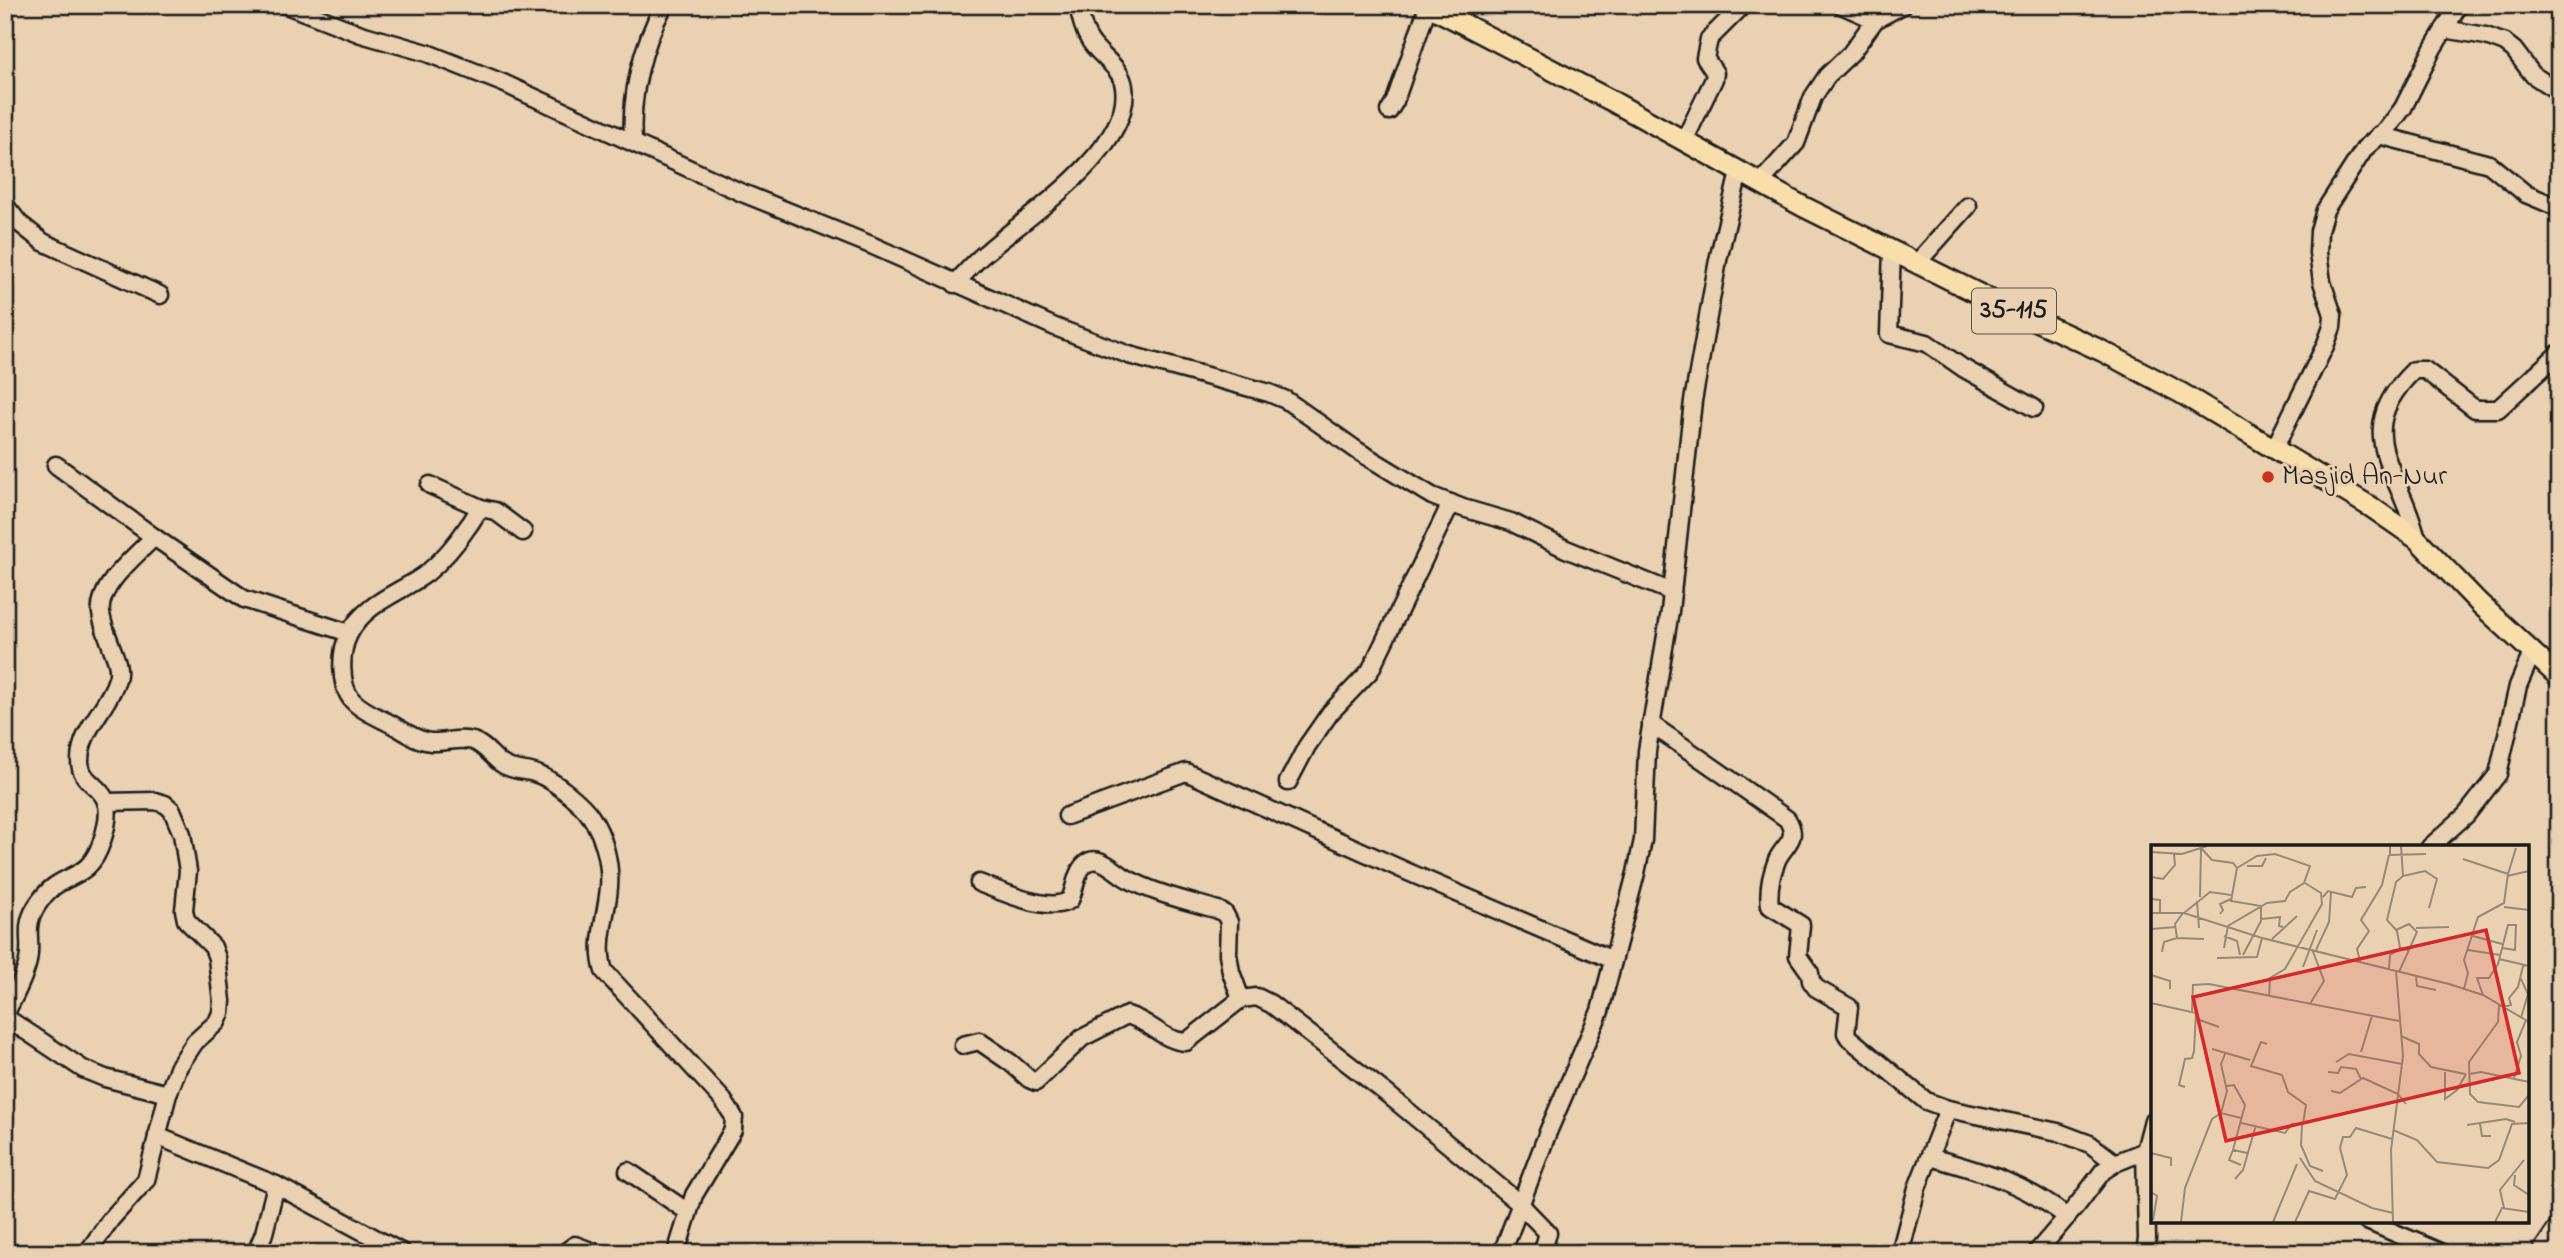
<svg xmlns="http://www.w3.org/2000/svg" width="2564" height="1258" font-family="'Indie Flower',sans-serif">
<rect width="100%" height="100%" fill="#e9d1b1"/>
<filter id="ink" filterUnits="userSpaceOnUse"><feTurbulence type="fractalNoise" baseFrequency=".0143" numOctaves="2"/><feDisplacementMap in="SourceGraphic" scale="14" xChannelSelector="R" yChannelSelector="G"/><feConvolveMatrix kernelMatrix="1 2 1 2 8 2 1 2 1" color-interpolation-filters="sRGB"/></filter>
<g filter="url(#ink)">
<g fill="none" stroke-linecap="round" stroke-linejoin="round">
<defs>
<g id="minor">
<path d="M286,5L361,34L427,53L503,83L740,192L871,245L1055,327L1129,355L1269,393L1286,400L1358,451L1432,496L1463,508L1511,522L1566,549L1672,592"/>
<path d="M1841,5L1875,20"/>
<path d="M1454,19L1461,5"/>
<path d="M2444,29L2486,36L2505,43L2514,50L2533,75L2559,92"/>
<path d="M1389,111L1395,101L1428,6"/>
<path d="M2379,135L2489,164L2526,194L2559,208"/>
<path d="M1684,141L1714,79L1715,73L1705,58L1709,39L1743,5"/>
<path d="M633,142C630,95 642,46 664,5"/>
<path d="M1760,183L1796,143L1813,97L1827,76L1851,53L1875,20L1903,5"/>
<path d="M5,205L19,223L43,242L160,295"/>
<path d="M1892,250L1889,334L1927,343L1963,368L2034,408"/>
<path d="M1917,263L1968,206"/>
<path d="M955,284C966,272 976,260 989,250C1029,215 1133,147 1124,87C1122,69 1104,59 1093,45C1084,34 1081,19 1078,5"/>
<path d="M2274,449L2325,346L2332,327L2333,315L2322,282L2318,253L2319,231L2325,210L2365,148L2387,129L2403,108L2433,48L2459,5"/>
<path d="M56,465L154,537L244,599L349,633"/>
<path d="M430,485L481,508"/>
<path d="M523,532L495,511L481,508C476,513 473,520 469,525C457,543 444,559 427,573C401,593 365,602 349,634C340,651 339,684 352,700C362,711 380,718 393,725C404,731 417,741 431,742C445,743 459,737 473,741C485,745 492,757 502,764C514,772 525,769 537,774C552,779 582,803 591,817C604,836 611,864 609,887C607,915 595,943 604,971L723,1100L734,1117L733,1130L694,1195L676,1253"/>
<path d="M2417,539C2401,469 2348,434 2414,370H2425L2475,409H2498L2559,353"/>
<path d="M1651,724L1787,819C1800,840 1784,844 1777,860C1771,875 1768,891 1770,906L1801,925L1798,956L1810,973L1811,981L1816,988L1849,1007L1846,1033L1849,1038L1926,1101L1948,1109L2058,1132L2090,1144L2115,1163"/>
<path d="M1288,782L1307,746L1330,713L1370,671L1451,503"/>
<path d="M1067,816L1186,772L1408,872L1613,960"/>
<path d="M2430,847L2466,815L2498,774L2518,686L2532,653"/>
<path d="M979,883C1001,891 1049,914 1070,900C1075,889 1076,872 1085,864C1099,852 1116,873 1128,879C1156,894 1188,901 1218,910L1225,914L1229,922L1228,954L1231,972L1241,999"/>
<path d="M5,1015C13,998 24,980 28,961C33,937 21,927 40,901C62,869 88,885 102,841C106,829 111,811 105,799C98,784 80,781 80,761C80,729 109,707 117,679C121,667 114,655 110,643C107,634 102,623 101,613C97,586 137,555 154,537"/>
<path d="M5,1017L83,1069L105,1078L168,1094"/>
<path d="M963,1045L979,1041L1011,1063L1029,1079L1036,1082L1082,1038L1127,1015C1150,1021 1163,1041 1186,1042L1241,999L1257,997L1271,1004L1386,1093L1519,1203L1548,1233L1542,1253"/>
<path d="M157,1136L276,1185L403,1253"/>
<path d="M1930,1157C1983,1172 2022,1182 2067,1217"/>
<path d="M628,1171L688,1212"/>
<path d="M2367,1221L2442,1253"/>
<path d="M87,1253L111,1219L146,1180L168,1094L179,1066L195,1042L217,1022L221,1013L222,1001L217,958L213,947L186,920L184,910L188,871L182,834L172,810L165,804L155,801L106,802"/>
<path d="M256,1253L264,1233L276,1185"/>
<path d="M564,1253L575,1245L597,1253"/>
<path d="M1502,1253L1548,1132L1600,1011L1636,873L1643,840L1647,751L1670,611L1693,401L1718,260L1739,172"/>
<path d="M1900,1253L1917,1188L1948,1109"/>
<path d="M2036,1253L2078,1204L2103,1171L2115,1163L2145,1151"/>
<path d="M2145,1253L2147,1239L2145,1151L2153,1120"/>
<path d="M2540,1253L2559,1225"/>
</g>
<path id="major" d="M1427,5L1610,100L1802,206L1995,302L2102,351L2181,393L2371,507L2417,539L2479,603L2559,677"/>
</defs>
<use href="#minor" stroke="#1c1c1c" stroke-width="21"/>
<use href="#major" stroke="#1c1c1c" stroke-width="24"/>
<use href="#minor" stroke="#e9d1b1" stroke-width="16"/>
<use href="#major" stroke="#f8deab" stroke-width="19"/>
</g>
</g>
<circle fill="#c8321e" stroke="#e9d1b1" stroke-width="2.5" cx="2268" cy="477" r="7"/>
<g text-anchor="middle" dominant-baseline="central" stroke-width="6" stroke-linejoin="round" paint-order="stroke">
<rect fill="#e9d1b1" stroke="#5a5249" stroke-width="2" x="1972" y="288.5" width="84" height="45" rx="5"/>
<g font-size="26" font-weight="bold" fill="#1c1c1c">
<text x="2014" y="311">35-115</text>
</g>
<g font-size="28" fill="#1c1c1c" stroke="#e9d1b1" text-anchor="start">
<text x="2282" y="477">Masjid An-Nur</text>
</g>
</g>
<g transform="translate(2151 845)">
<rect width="378" height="378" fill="#e9d1b1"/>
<path fill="none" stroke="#978975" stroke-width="2" d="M239,1V10L275,9M250,1L252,31L245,37L236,75L246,86L249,103L257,105M51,4L61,15L82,18L86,23L106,11L124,9L159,21L153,38L139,47L134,56L116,58L77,81L73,103M0,7L31,9L56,1M312,14L357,29L353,58L327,72L313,115L317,128L313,144M96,21H111L115,13M86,23L80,56L110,61V76L92,110M357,29L365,3M252,31L274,26L286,34L278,63M356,31L378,26M0,32L12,34L24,20L23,9M49,52L50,4M172,52L177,46L201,52L205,43L215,42M0,54L9,55V68M46,56L48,83M353,62L378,65M0,68H33L111,93L298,139L332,150L378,177M33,68L59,47L80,50M69,69L72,65L69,59L80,54M110,74L129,72L128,81L132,82M265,83L298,82M0,84L25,82M245,85L258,79L266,87L248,127M73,91L86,96L89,110M322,91L351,99M26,93L53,94M121,94L146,71M165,105L178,77L180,47M317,105L349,110M11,107L13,97L26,93L24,79L32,68M66,113L106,112L111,93M348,114L374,120M209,116L206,104L218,86L210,75L231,40L238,10M152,122L166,85M238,124L239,110L249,104M0,130L19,136V144M265,131L266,141L285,145M369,132L377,149L370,173M332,150L326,133H338L347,119L357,80H365L364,105L351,103M118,152L119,133L134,124L171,59L170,48L154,38M0,158L45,168L43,206L41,213L34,214L28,240L34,242M159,159L173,136L161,104M348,160L347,177L318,217L319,249L327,257L368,262L378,250M352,162L360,160L358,153L367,142L372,121L378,120M41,166L42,140L58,139L248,176M46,174L68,182M250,191L268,199V209L280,222L314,229M61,204L99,215M210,207L221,171M185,217L198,209L251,219M177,227L187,228L190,222L205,224L210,234M294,227V254L306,245L315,229M318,229L330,227L378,237M363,233L370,211L366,197L375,175M76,241L83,240L94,260L82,305L96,308M180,246L189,248L212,233L247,249L255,259M70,268L76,246L70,219L74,209M90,278L134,288L141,279H152L155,260L137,247L131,230L100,221L110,197L116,199M329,279L331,291H340M151,280L150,300L159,321L172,326M316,280L355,274L364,277M242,285L266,295L286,317L337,323L348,315L361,279L378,278M82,305L78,315L90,320M0,308L20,313V321M149,313L164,336L221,363L242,368M364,330L363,340L378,350M84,334L92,325L105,280M0,347L6,351L2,375M353,363L349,345L373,315M30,377L34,343L61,274L70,268L90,273M122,377L146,319M144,377L158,346L184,354L196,330L189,303L192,292H199L205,283L241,294M242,377L240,305L252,211L245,126M344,377L351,363L378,367"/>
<path fill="#d62828" fill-opacity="0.15" stroke="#d62828" stroke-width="3.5" d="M335,85L368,228L75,296L42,152Z"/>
<rect width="378" height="378" fill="none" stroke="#1c1c1c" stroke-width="3.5"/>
</g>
<rect width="2564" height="1258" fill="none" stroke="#e9d1b1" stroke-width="28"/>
<rect x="14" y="14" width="2536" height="1230" fill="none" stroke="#1c1c1c" stroke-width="2.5" filter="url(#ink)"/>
</svg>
